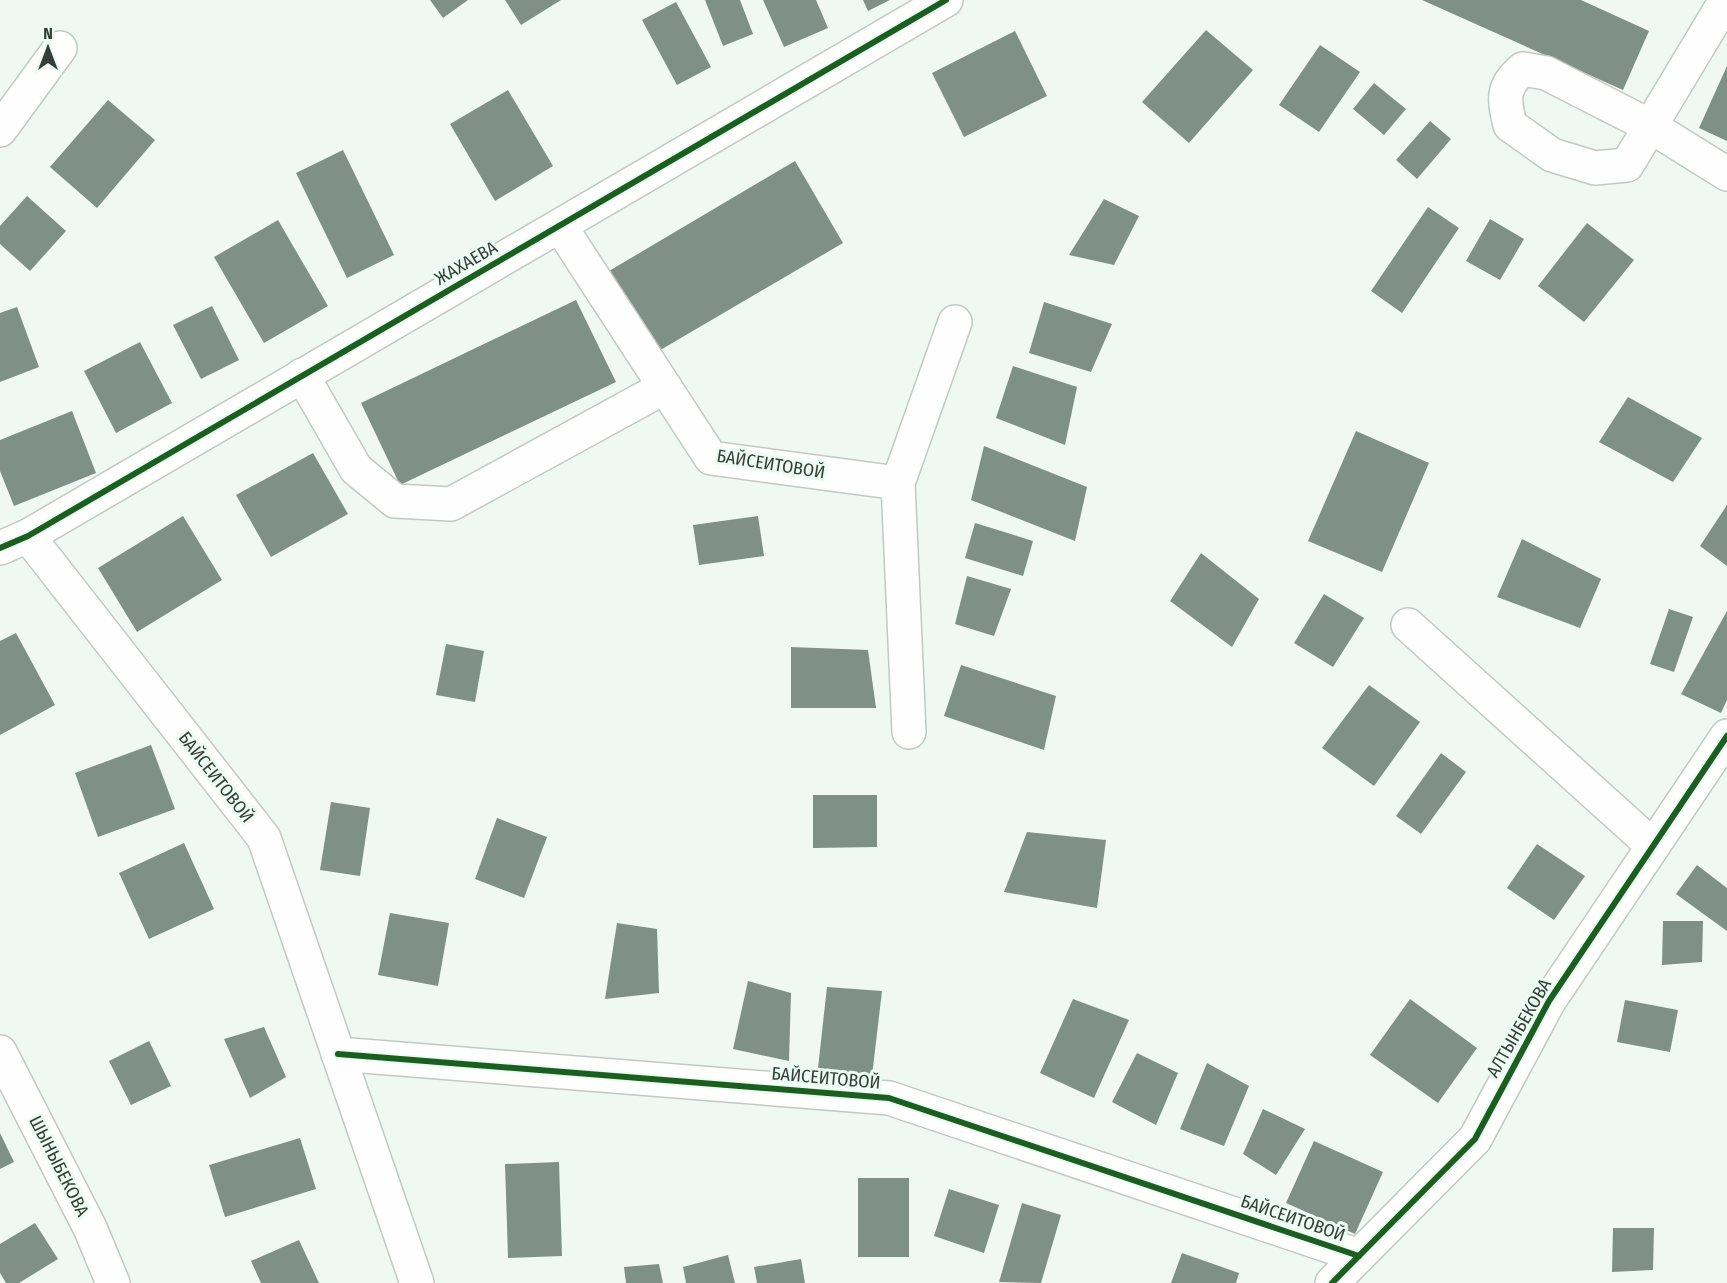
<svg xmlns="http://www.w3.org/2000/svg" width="1727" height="1283" font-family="'Fira Sans Condensed',sans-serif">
<rect width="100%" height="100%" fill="#eff8f3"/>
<g fill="#7f9089">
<path d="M430,0H468L443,18Z"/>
<path d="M505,0H561L521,25Z"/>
<path d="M705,0H740L753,34L723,46Z"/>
<path d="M763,0H816L828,28L784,47Z"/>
<path d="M863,0H890L868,11Z"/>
<path d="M1422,0H1581L1649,31L1623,90Z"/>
<path d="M676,2L711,67L677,85L642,20Z"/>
<path d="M1206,30L1253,70L1189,143L1142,102Z"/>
<path d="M1015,31L1047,96L964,137L932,73Z"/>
<path d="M1320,45L1360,72L1319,132L1279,105Z"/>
<path d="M1727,66V141L1699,128Z"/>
<path d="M1374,83L1406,109L1384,135L1353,109Z"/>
<path d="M508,90L553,166L495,201L450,124Z"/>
<path d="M108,100L155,140L97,208L50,167Z"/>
<path d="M1430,121L1451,139L1417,179L1396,160Z"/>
<path d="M343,150L394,255L347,278L296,173Z"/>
<path d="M795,161L843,243L657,352L609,271Z"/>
<path d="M27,196L66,231L30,271L0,244V226Z"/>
<path d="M1104,199L1139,216L1114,265L1069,255Z"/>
<path d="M1428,207L1459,228L1402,313L1371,291Z"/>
<path d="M1490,219L1524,239L1500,280L1466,261Z"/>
<path d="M278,220L328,306L264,343L214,257Z"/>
<path d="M1587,223L1634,260L1584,322L1538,286Z"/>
<path d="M576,300L616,382L400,485L361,403Z"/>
<path d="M1044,302L1112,324L1091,372L1029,353Z"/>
<path d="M212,306L239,360L201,379L173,325Z"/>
<path d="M17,307L39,367L0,382V313Z"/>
<path d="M140,342L172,403L116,433L84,371Z"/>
<path d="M1013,366L1077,387L1065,445L996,418Z"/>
<path d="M1628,397L1702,438L1673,482L1599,442Z"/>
<path d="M72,411L96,473L14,506L0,471V440Z"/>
<path d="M1356,431L1429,463L1382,572L1308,541Z"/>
<path d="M984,446L1087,487L1075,541L971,500Z"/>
<path d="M313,453L348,514L271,557L236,495Z"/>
<path d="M1727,505V566L1700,546Z"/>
<path d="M183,516L222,580L137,632L98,568Z"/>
<path d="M758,516L764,556L699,565L693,525Z"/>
<path d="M975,523L1033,541L1023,576L965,558Z"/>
<path d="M1522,539L1601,579L1580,628L1497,597Z"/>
<path d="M1201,553L1259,599L1232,647L1170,601Z"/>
<path d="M967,576L1011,589L994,636L955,624Z"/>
<path d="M1324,594L1364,618L1333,667L1294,643Z"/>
<path d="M1669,609L1693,617L1674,672L1650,664Z"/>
<path d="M1727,611V700L1721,713L1681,694Z"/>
<path d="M16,633L55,705L0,735V641Z"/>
<path d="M446,644L484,651L475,702L436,695Z"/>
<path d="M791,647L868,650L876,708H791Z"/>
<path d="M961,665L1056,696L1044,750L944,716Z"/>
<path d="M1369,685L1420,722L1374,786L1322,748Z"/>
<path d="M151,745L175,809L98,837L75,773Z"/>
<path d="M1441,753L1466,772L1421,834L1396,816Z"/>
<path d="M813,795H877V847L813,848Z"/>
<path d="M331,802L370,808L360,876L320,870Z"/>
<path d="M497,818L547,837L524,898L475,879Z"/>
<path d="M1027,832L1106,840L1097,908L1004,892Z"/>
<path d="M184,843L214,909L149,939L119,873Z"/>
<path d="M1537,844L1585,876L1554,920L1507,888Z"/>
<path d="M1697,865L1727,888V931L1676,894Z"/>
<path d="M390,913L449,923L438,986L378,975Z"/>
<path d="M1663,921H1703L1702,962L1662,965Z"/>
<path d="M617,923L657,929L659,993L605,999Z"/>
<path d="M748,981L791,993L789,1061L733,1049Z"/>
<path d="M827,987L882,991L872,1076L818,1068Z"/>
<path d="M1073,999L1129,1020L1094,1098L1040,1073Z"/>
<path d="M1410,999L1477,1048L1438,1103L1370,1055Z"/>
<path d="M1625,1000L1678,1010L1670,1052L1617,1042Z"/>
<path d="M264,1027L286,1077L250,1098L224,1039Z"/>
<path d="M149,1041L171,1086L131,1105L109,1061Z"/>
<path d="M1137,1053L1178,1073L1156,1125L1112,1102Z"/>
<path d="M1207,1063L1249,1086L1224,1146L1180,1129Z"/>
<path d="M1263,1109L1305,1129L1276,1175L1243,1154Z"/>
<path d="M0,1133L14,1162L0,1169Z"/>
<path d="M300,1138L316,1189L225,1217L209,1165Z"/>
<path d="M1314,1141L1383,1172L1355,1234L1286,1203Z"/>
<path d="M559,1162L562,1256L508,1258L505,1164Z"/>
<rect x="858" y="1178" width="51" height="79"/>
<path d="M949,1189L999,1205L984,1253L934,1236Z"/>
<path d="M1022,1203L1061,1215L1041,1283L999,1282Z"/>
<path d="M35,1223L58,1259L19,1283H6L0,1273V1244Z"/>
<path d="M1613,1228H1654L1653,1270L1612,1272Z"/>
<path d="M299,1240L319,1283H261L251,1261Z"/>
<path d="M1182,1253L1239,1273L1236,1283H1171Z"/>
<path d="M728,1255L735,1283H686L683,1267Z"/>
<path d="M801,1259L805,1283H757L754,1267Z"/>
<path d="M659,1264L663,1283H626L624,1267Z"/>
</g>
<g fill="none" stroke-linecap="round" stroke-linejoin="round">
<defs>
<g id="minor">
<path d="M1726,0L1627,165L1595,168L1552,155L1510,125C1504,100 1501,87 1523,69L1546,73L1650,126L1727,174"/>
<path d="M0,130L60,48"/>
<path d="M560,226L711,458L898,483L955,322"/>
<path d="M302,375L356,469L395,501L451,504L665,387"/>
<path d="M898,483L909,732"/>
<path d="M28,536L264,838L417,1283"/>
<path d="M0,548L28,536L946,0"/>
<path d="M1408,625L1653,846"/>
<path d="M0,1052L90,1228L113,1283"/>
<path d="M338,1054L889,1098L1359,1256"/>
<path d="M1332,1283L1475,1139L1549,1001L1727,736"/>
</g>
</defs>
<use href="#minor" stroke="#c2c9c5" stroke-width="36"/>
<use href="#minor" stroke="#fdfefd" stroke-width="33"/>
<defs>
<g id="cycleway">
<path d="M0,548L28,536L946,0"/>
<path d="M338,1054L889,1098L1359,1256"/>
<path d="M1332,1283L1475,1139L1549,1001L1727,736"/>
</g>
</defs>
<use href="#cycleway" stroke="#ebfcf3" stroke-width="10"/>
<use href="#cycleway" stroke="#1b5e20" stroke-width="6"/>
</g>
<g text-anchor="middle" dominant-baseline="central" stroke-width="6" stroke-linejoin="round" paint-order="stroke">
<g font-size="18" fill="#373d3a" stroke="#ebfcf3">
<text transform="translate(466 263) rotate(-30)">ЖАХАЕВА</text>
<text transform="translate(771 464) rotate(9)">БАЙСЕИТОВОЙ</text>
<text transform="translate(216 777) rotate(52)">БАЙСЕИТОВОЙ</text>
<text transform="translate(1519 1028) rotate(-60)">АЛТЫНБЕКОВА</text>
<text transform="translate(826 1078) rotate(5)">БАЙСЕИТОВОЙ</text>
<text transform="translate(59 1166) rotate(63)">ШЫНЫБЕКОВА</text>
<text transform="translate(1293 1218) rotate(19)">БАЙСЕИТОВОЙ</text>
</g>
</g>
<g transform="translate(48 48)" stroke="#ebfcf3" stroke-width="4.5" paint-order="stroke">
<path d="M0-4.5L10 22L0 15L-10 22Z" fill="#373d3a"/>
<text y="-9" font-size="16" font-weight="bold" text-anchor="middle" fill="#373d3a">N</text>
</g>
</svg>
